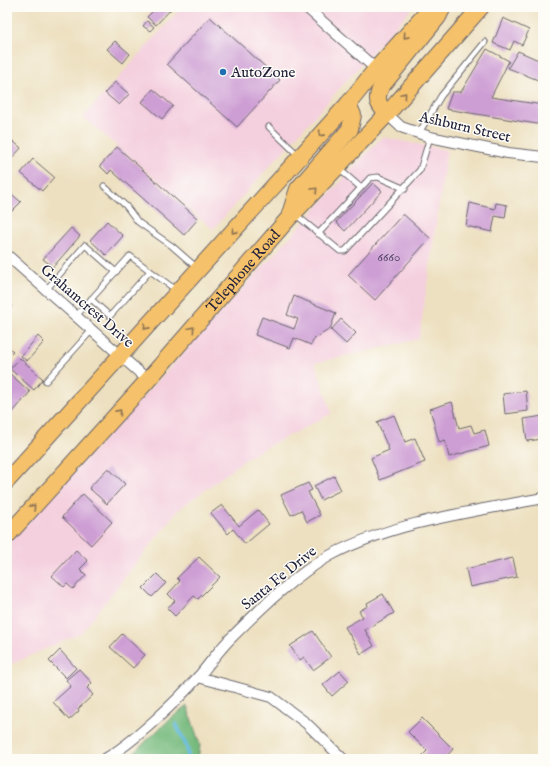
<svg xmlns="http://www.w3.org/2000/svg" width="550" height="766" font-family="'IM FELL English',serif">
<rect width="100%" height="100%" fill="#fdfcf7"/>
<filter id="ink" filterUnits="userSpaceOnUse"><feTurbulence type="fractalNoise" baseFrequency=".025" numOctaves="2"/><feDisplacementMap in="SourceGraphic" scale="8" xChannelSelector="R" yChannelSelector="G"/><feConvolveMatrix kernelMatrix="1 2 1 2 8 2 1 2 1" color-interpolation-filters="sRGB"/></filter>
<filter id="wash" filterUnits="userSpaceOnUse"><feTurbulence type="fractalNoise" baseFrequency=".012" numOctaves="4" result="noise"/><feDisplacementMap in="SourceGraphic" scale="16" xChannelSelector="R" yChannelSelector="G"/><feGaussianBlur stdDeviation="0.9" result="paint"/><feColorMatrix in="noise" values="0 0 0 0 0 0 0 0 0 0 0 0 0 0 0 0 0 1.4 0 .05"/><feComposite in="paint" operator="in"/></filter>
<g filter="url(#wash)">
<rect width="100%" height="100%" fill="#ede0c0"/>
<g fill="#f4cfde">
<path d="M182,7H413L213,229L83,117Z"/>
<path d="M382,137L447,150L419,339L315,363L332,413L250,456L178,510L81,633L7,666V545Z"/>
</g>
<path fill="#76ba7d" stroke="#4c6e5c" d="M187,706L200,745L198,759H127L169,720Z"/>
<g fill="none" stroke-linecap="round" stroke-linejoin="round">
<path stroke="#5eb9dc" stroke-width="4" d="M176,724L187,747L188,759"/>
</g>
<g id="blocks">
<g fill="#cd9ed4">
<path d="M149,7H173L156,25L147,17L153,11Z"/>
<path d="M210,17L280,80L237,127L167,64Z"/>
<path d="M503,18L529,30L522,45L514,41L510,50L493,43Z"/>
<path d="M147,21L154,27L150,31L143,26Z"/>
<path d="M115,41L130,54L123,63L107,49Z"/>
<path d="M487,49L509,61L491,97L543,105V125L446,109L452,92H461Z"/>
<path d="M518,51L543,62V82L508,68Z"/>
<path d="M115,82L129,94L119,105L105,93Z"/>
<path d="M153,89L173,106L162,119L142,102Z"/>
<path d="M7,136L21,148L7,164Z"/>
<path d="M117,147L198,219L184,235L111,170L108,174L100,166Z"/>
<path d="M33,159L54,177L42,191L21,173Z"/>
<path d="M373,183L382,191L345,231L336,222Z"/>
<path d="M7,190L21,202L10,213L7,210Z"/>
<path d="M470,203L495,209L496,203L507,205L505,218L495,216L492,232L466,226Z"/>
<path d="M403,214L430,238L375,300L348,275Z"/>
<path d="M107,221L123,236L106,255L90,240Z"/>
<path d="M71,228L80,236L53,267L43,259Z"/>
<path d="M294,296L336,313L330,329L314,339L311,345L294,338L290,348L255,335L262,317L294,329L298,319L287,315Z"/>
<path d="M7,302L12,306L7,312Z"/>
<path d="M341,319L356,333L346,344L331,330Z"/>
<path d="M38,336L44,342L27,361L21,356Z"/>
<path d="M7,346L13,351L7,357Z"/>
<path d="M20,358L43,379L34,390L10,369Z"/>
<path d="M7,371L30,392L7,419Z"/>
<path d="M526,391L528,411L505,414L503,394Z"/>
<path d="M452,402L459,428L471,425L474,433L485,430L489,446L449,457L445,440L439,442L430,409Z"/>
<path d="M394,415L405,442L415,438L425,462L380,480L371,458L389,450L377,422Z"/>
<path d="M543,416V439L527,441L524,419Z"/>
<path d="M108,468L125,484L107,504L89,488Z"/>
<path d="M334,476L341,490L321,500L314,486Z"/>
<path d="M308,483L312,490L308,492L320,515L307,522L301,510L291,515L281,495Z"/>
<path d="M83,494L112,522L91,545L62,517Z"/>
<path d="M222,505L239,526L258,510L269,524L245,544L233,529L228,534L211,513Z"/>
<path d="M76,550L88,561L80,569L86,575L73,589L67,584L64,587L52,576Z"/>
<path d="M199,557L220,577L198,599L194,596L175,616L167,608L175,601L168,594L180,581L177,578Z"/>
<path d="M513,558L517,577L470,587L466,569Z"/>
<path d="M157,574L166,583L152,597L143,588Z"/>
<path d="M383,594L394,613L365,630L374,646L361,654L345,627L363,617L359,611L368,606L367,603Z"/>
<path d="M313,631L331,657L313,670L304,657L300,660L290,646Z"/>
<path d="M122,634L145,655L133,668L110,647Z"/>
<path d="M60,650L76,668L66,678L49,661Z"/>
<path d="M79,669L92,683L87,688L93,695L78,709L79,711L69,720L53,702L71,686L66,680Z"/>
<path d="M340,671L349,681L332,696L323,685Z"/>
<path d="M422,718L453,749L444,759H419L427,751L408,732Z"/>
</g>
</g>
</g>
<g filter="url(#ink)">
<use href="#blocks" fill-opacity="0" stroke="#69646a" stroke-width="1"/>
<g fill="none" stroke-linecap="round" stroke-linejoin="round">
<defs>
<g id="service">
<path d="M269,127L299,156"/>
<path d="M419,133L441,96L485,42"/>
<path d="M338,168L360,187"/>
<path d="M104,186L126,206L138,222L172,246L196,267"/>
<path d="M295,214L340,251H345L420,170L430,137"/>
<path d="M318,234L370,178L378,177L405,189"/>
<path d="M46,290L85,245L116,272"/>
<path d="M91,299L110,316L150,271"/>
<path d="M76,316L130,256L176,290"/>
<path d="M46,381L92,330"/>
</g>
<g id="minor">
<path d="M306,7L376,69"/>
<path d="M387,114L401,127L430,137L508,153L543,157"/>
<path d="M7,255L148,380"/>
<path d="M198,677L271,697L306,723L343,759"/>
<path d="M105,759C134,742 177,701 200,675C211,662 221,647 233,636C261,608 296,574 331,555C396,521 472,512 543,498"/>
</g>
<g id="primary">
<path d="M387,114C378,104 375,100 381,87L438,17L443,7"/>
<path d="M290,214L298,189L350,129L353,115L348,104"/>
<path d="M7,481L348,104L376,69L432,7"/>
<path id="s1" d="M7,536L148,380L288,219L387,114L481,7"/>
</g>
</defs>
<use href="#service" stroke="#69646a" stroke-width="7"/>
<use href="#minor" stroke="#69646a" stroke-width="12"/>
<use href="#primary" stroke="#69646a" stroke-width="18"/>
<use href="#service" stroke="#fff" stroke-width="5"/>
<use href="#minor" stroke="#fff" stroke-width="10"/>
<use href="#primary" stroke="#f5c16b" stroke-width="16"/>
</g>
<defs><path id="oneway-chevron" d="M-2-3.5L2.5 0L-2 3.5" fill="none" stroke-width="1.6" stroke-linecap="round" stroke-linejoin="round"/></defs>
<g stroke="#8c7253">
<use href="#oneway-chevron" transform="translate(406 36) rotate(132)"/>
<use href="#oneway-chevron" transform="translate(404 95) rotate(-49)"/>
<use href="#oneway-chevron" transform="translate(321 134) rotate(132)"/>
<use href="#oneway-chevron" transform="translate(315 190) rotate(-47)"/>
<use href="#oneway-chevron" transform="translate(234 231) rotate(132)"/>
<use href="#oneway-chevron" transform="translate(146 327) rotate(132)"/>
<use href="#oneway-chevron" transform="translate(192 329) rotate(-49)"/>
<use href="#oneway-chevron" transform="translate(119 412) rotate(-48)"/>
<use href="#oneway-chevron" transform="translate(33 507) rotate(-48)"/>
</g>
</g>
<circle fill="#1f6fb2" stroke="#fdfcf7" stroke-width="1.5" cx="223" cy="72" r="4"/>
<g text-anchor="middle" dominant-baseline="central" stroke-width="3" stroke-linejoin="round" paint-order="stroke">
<g font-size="13" fill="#4d4161">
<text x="389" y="257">6660</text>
</g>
<g font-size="15" fill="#22223b" stroke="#fdfcf7" text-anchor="start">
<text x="231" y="72">AutoZone</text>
</g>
<g font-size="15" fill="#22223b" stroke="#fdfcf7">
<text transform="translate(465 127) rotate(13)">Ashburn Street</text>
<text stroke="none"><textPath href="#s1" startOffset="355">Telephone Road</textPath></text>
<text transform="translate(87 306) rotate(41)">Grahamcrest Drive</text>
<text transform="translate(279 578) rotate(-39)">Santa Fe Drive</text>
</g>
</g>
<rect width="550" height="766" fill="none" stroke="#fdfcf7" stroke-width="24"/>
</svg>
